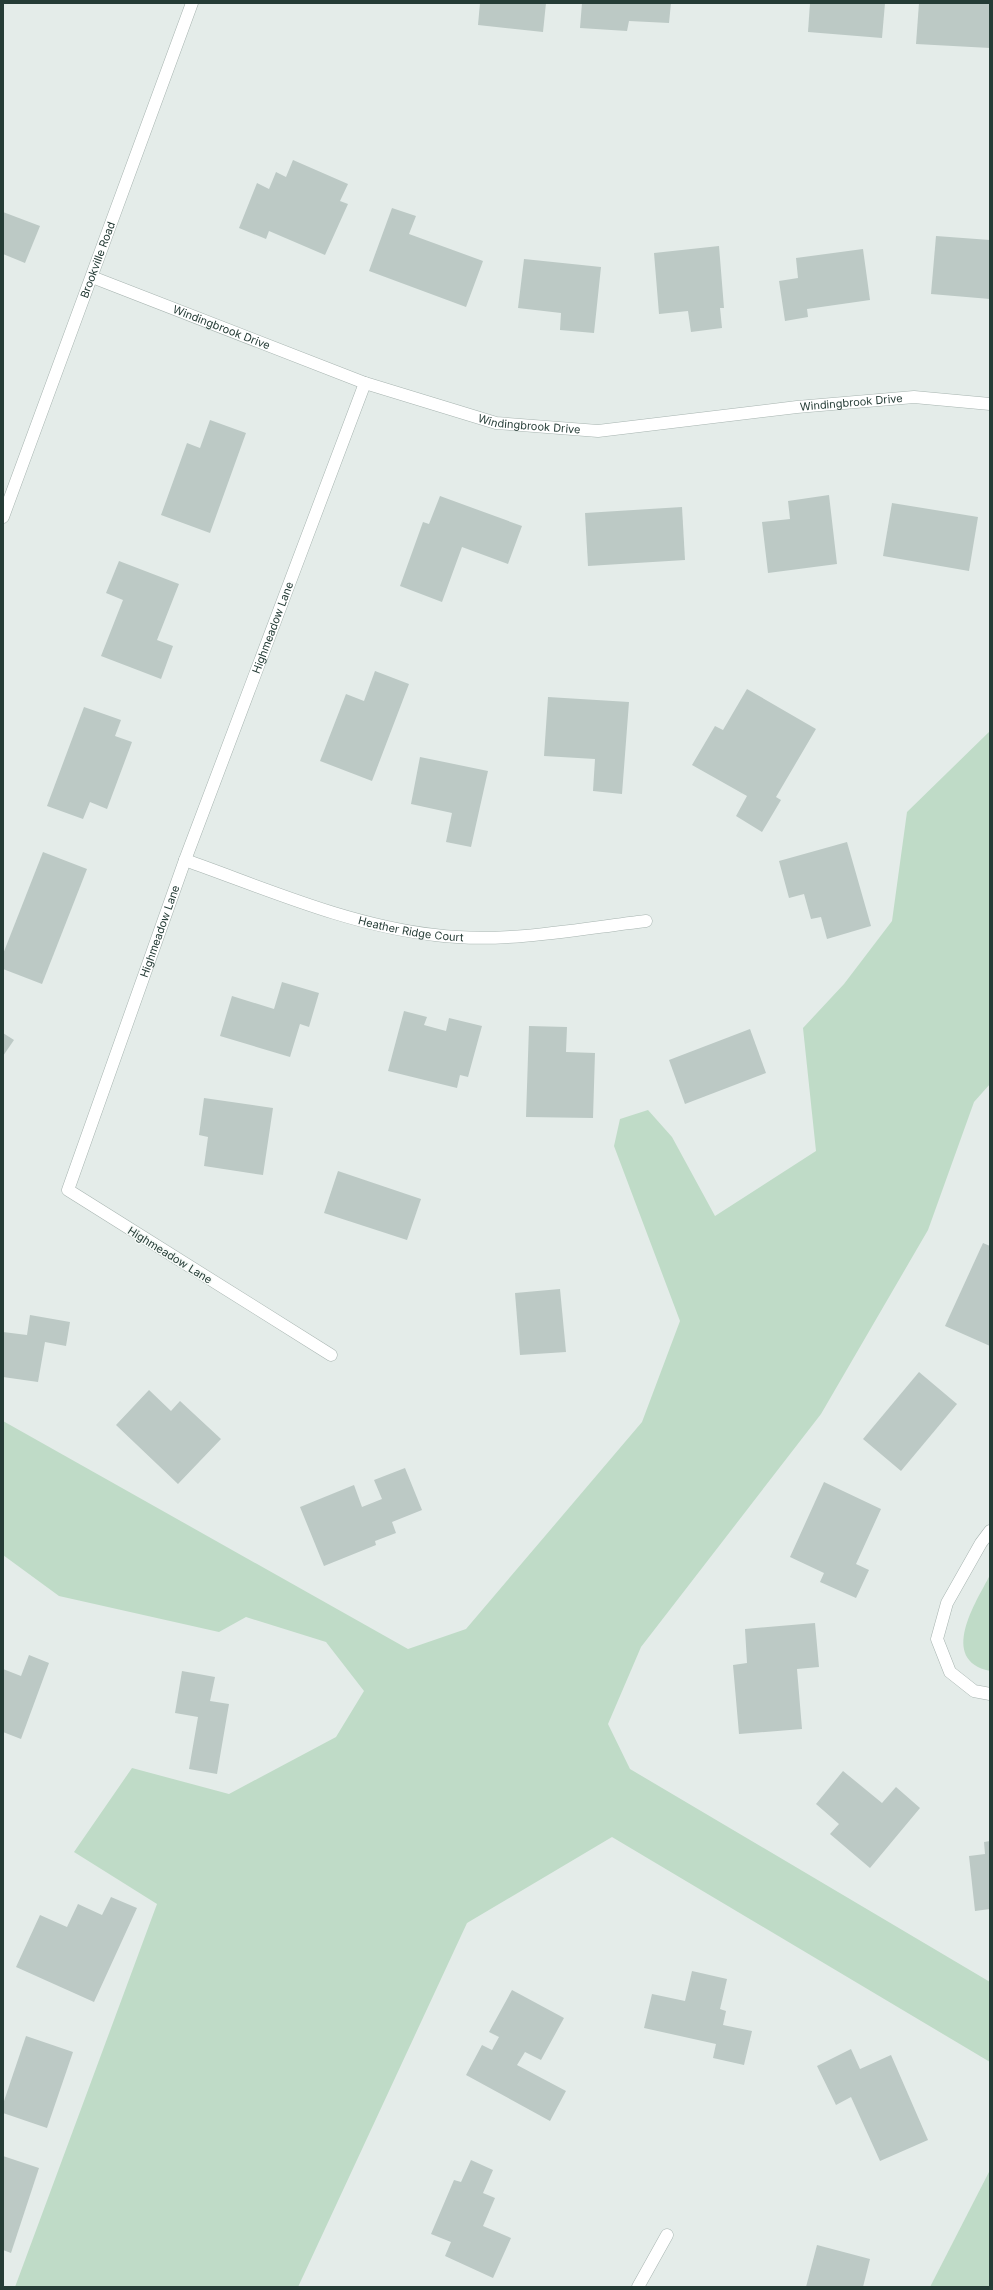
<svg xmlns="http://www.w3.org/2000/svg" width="993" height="2290" font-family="Inter,sans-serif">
<rect width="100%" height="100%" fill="#e4ece9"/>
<g fill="#bfdbc7">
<path d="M990,731V1084L974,1102L928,1230L821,1414L641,1647L608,1724L630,1769L990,1982V2062L612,1837L467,1923L298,2287H15L157,1904L74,1852L132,1768L229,1794L336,1737L364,1691L326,1642L246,1617L219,1632L59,1596L3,1555V1421L408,1649L466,1629L642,1422L680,1321L614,1146L620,1119L648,1110L672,1137L715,1216L816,1151L803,1028L844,984L892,921L907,812Z"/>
<path d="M990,1575V1671C938,1660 976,1602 990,1575Z"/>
<path d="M990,2170V2287H930Z"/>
</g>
<g fill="#bcc9c5">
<path d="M480,3H546L543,32L478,25Z"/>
<path d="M582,3H671L669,23L629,21L627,31L580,28Z"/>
<path d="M810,3H885L882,38L808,32Z"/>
<path d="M919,3H990V48L916,44Z"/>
<path d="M293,160L348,184L340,201L348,204L325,255L269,231L266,239L239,228L257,183L269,189L276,172L286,177Z"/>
<path d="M392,208L416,216L409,234L483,261L466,307L369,271Z"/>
<path d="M3,212L40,226L25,263L3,254Z"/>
<path d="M936,236L990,240V299L931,294Z"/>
<path d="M719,246L724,308H720L722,328L691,332L688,311L659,314L654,253Z"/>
<path d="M863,249L870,300L807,309L808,317L785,321L779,281L798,278L796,258Z"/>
<path d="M524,259L601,267L594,333L560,330L561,313L518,308Z"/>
<path d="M210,420L246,433L210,533L161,515L187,443L200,448Z"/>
<path d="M829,495L837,564L768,573L762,522L790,519L788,501Z"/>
<path d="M440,496L522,526L508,564L462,547L442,602L400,586L423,522L429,524Z"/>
<path d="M892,503L978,517L969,571L883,556Z"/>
<path d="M682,507L685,560L588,566L585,513Z"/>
<path d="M119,561L179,584L157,640L173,646L161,679L101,656L123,600L106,593Z"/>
<path d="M375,671L409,684L372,781L320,761L346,694L364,701Z"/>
<path d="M747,689L816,729L776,797L781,800L762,832L736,816L747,796L692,765L715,726L723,730Z"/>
<path d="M548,697L629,702L622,794L593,791L595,759L544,756Z"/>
<path d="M84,707L121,720L115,736L132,742L107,809L90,802L83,819L47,806Z"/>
<path d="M420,757L488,771L471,847L446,842L452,813L411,804Z"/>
<path d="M847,842L871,926L827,939L821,917L811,919L804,894L789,898L779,861Z"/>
<path d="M43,852L87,869L42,984L3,969V954Z"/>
<path d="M282,982L319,993L309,1027L300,1024L290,1057L220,1036L232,996L274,1009Z"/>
<path d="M404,1011L427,1017L424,1025L446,1031L449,1018L482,1026L468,1077L460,1075L457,1088L388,1071Z"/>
<path d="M529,1026L567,1027L566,1052L595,1053L593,1118L526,1117Z"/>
<path d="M750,1029L766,1073L685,1104L669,1060Z"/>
<path d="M3,1033L14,1040L3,1056Z"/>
<path d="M204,1098L273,1108L263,1175L204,1166L208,1137L199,1135Z"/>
<path d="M338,1171L421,1199L407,1240L324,1213Z"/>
<path d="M983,1243L990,1246V1346L945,1326Z"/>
<path d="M560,1289L566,1352L520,1355L515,1293Z"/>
<path d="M30,1315L70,1322L66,1346L45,1342L38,1382L3,1377V1332L27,1335Z"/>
<path d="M919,1372L957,1404L901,1471L863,1439Z"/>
<path d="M149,1390L171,1411L180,1401L221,1439L178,1484L116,1425Z"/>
<path d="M405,1468L422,1510L392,1522L396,1533L375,1541L376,1545L324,1566L300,1507L354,1485L362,1507L382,1499L374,1480Z"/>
<path d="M824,1482L881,1509L856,1564L869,1570L856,1598L820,1582L824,1573L790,1557Z"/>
<path d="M815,1623L819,1667L797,1669L802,1729L739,1734L733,1665L747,1663L745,1629Z"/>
<path d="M29,1655L49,1663L21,1739L3,1732V1669L21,1676Z"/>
<path d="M182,1671L215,1677L210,1701L229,1704L217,1774L189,1769L198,1717L175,1713Z"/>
<path d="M843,1771L882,1803L896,1787L920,1808L870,1868L830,1834L839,1824L816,1804Z"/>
<path d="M990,1841V1909L975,1911L969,1856L985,1854L984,1842Z"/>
<path d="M111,1897L137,1908L94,2002L16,1967L40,1915L67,1927L78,1904L102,1915Z"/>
<path d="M692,1971L727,1979L720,2009L726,2011L723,2025L752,2031L744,2065L713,2058L716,2044L644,2028L652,1994L685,2001Z"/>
<path d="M512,1990L564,2018L541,2060L525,2052L517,2065L566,2091L550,2121L466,2075L482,2045L492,2050L499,2037L489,2032Z"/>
<path d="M26,2036L73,2052L47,2128L3,2113V2104Z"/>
<path d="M851,2049L860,2069L891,2055L928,2140L880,2161L851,2097L836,2105L817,2066Z"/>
<path d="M3,2156L39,2168L11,2253L3,2250Z"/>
<path d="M471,2160L493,2170L483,2193L495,2198L483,2226L511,2238L493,2278L445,2256L451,2242L431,2234L454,2180L461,2182Z"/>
<path d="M817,2245L870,2259L863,2287H806Z"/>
</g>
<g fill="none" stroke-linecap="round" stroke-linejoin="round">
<defs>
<g id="minor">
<path id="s1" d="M92,277L365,383L496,423L598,431L797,407L914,397L990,404"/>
<path id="s2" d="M185,860C267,889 348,925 435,935C505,944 577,929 646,921"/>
<path id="s3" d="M331,1355L68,1190L185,860L365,383"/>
<path d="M990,1531L981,1543L947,1603L937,1639L950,1672L974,1691L990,1694"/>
<path d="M638,2287L667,2235"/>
</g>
<g id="tertiary">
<path id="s4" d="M3,517L192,3"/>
</g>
</defs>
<use href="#minor" stroke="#a7b4b0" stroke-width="13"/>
<use href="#tertiary" stroke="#a7b4b0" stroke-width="13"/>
<use href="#minor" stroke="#fff" stroke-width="12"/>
<use href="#tertiary" stroke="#fff" stroke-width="12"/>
</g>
<g text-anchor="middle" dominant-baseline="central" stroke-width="3" stroke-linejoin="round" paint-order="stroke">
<g font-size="11" fill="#253c36" stroke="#f4f9f6">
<text stroke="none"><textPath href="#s4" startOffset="274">Brookville Road</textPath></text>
<text stroke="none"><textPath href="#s1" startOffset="139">Windingbrook Drive</textPath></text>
<text stroke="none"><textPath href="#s1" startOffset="787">Windingbrook Drive</textPath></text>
<text stroke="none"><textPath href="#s1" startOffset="463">Windingbrook Drive</textPath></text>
<text stroke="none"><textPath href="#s3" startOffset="909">Highmeadow Lane</textPath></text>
<text stroke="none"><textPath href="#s2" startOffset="237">Heather Ridge Court</textPath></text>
<text stroke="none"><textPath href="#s3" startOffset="585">Highmeadow Lane</textPath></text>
<text transform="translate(170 1255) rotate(32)">Highmeadow Lane</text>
</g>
</g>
<rect width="993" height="2290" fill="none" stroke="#253c36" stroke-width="8"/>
</svg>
